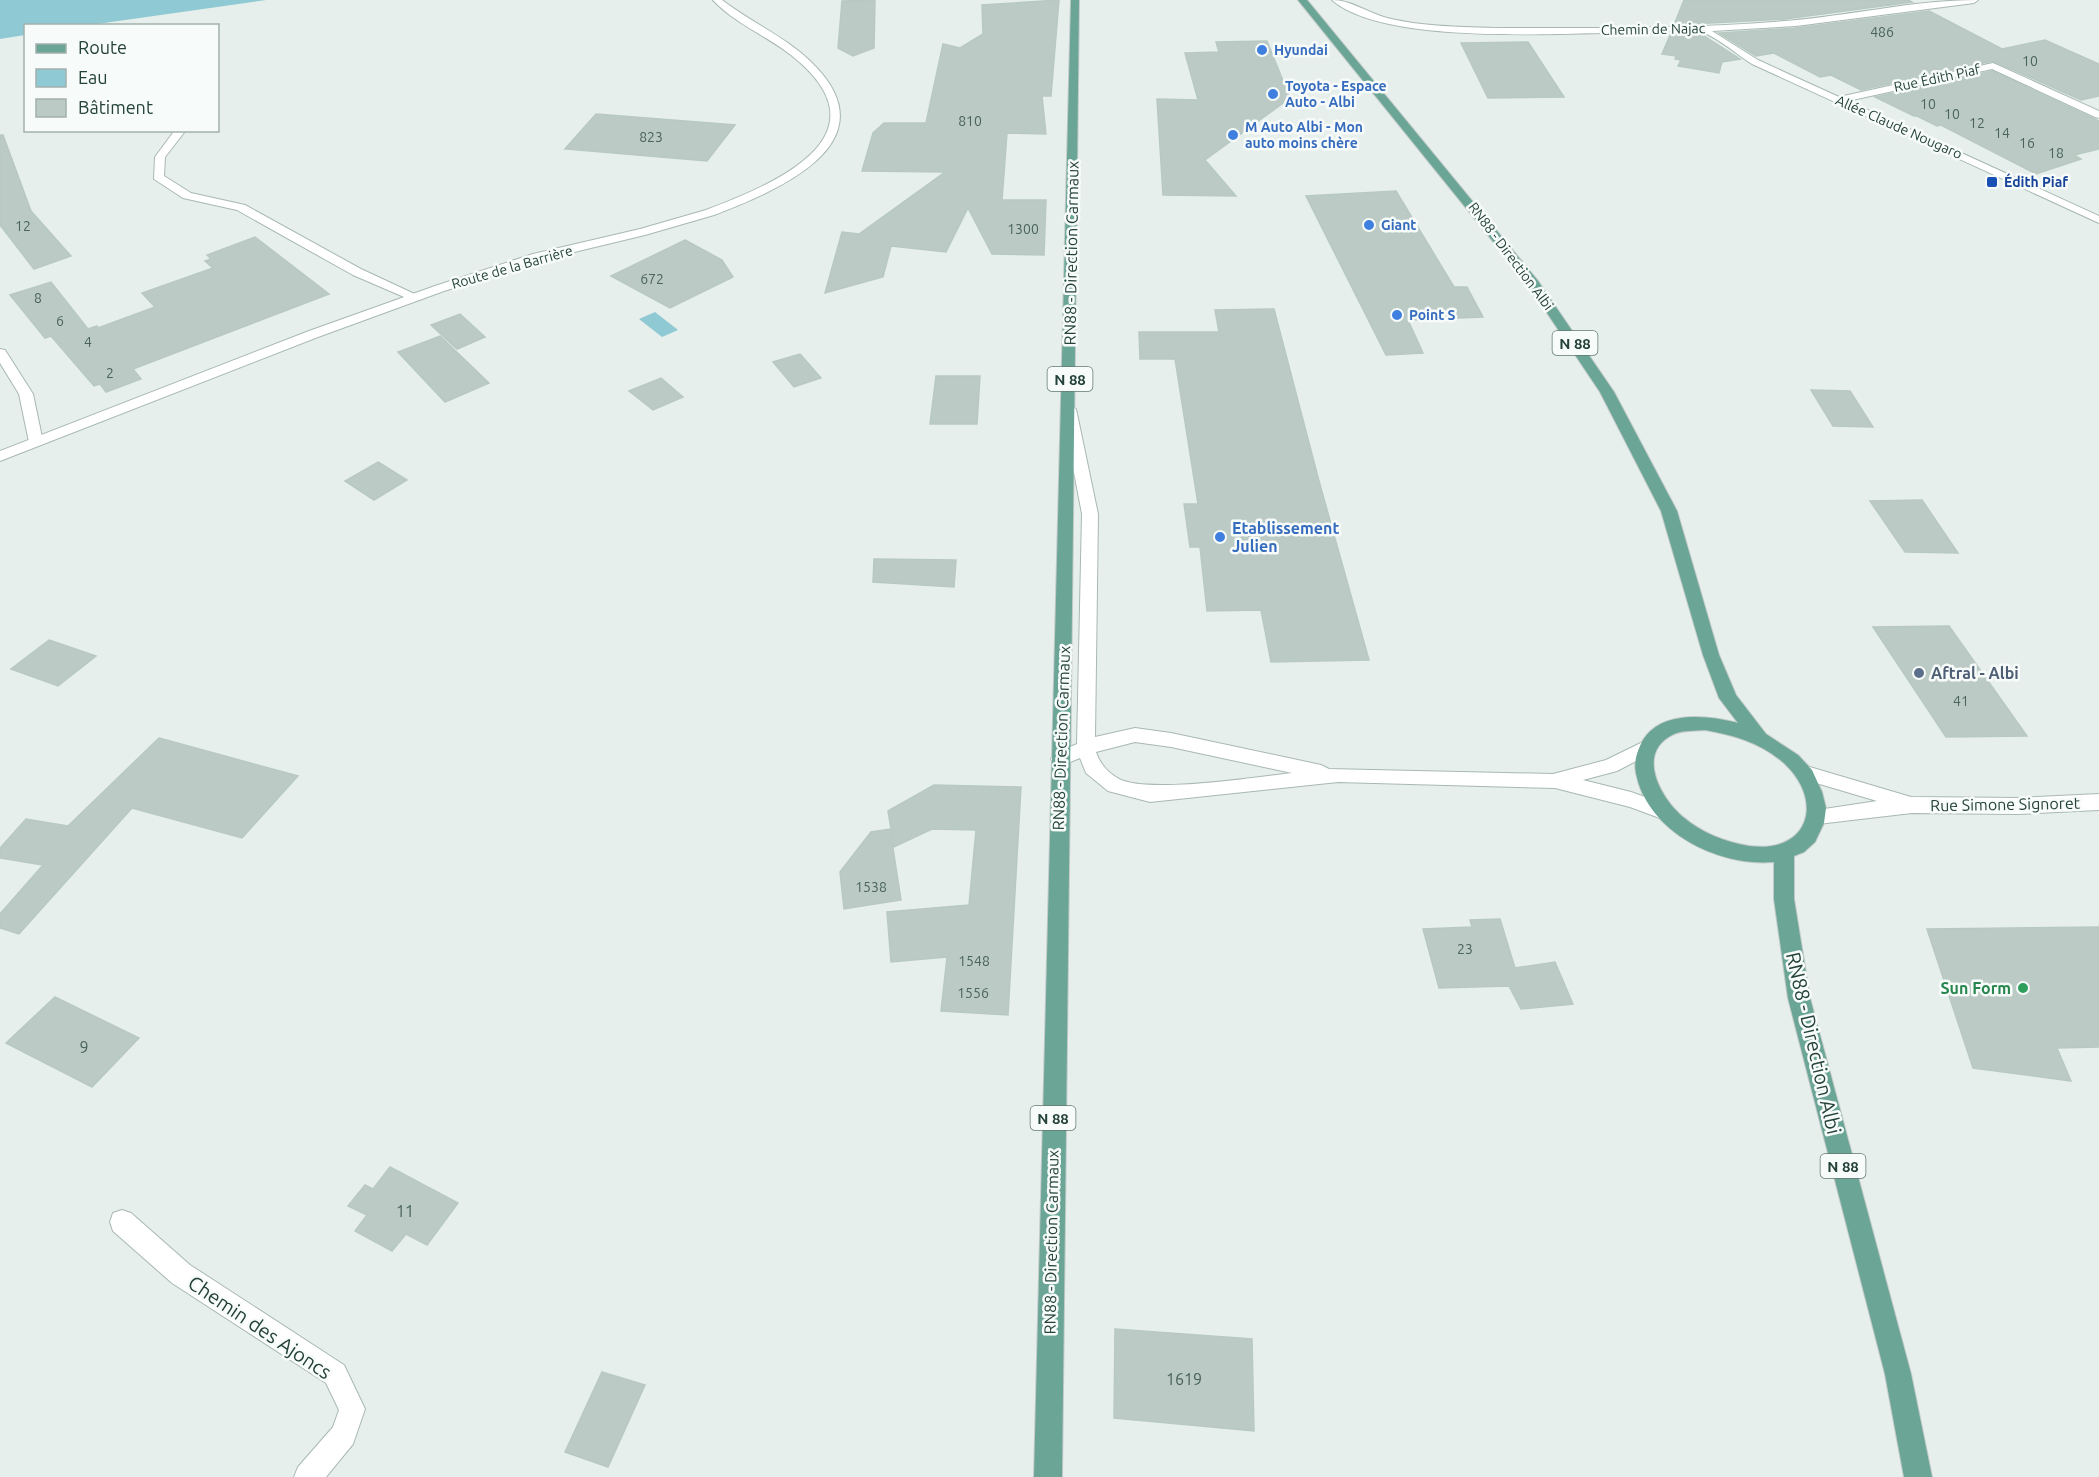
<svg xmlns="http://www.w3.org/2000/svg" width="2099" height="1477" font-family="Ubuntu,sans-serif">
<rect width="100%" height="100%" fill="#e6efeb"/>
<g fill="#8ec9d4">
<path d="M0,0H266L90,25L26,26L25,35L0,39Z"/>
<path d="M655,312L678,330L662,337L639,319Z"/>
</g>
<g fill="#bbcac4" stroke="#b8c9c2" stroke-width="1.5">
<path d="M875,0L874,48L853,56L838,48L842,1Z"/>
<path d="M1059,0L1051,96H1042L1046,134L1007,133L1002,200H1046L1044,255L992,254L968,208L946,252L891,246L883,277L825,293L842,232L859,234L945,172L862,171L873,133L884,123H926L943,44L960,48L983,34L982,5Z"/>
<path d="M1684,0H1908L1912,2L1785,19L1674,25Z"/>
<path d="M1929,11L2002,49L2045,40L2099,64V96L2081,100L1993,61L1861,90L1831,75L1820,77L1774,53L1756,56L1719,33L1796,28Z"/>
<path d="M1671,33L1701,34L1740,59L1722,62L1719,73L1678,66L1681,60L1675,59L1676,56L1662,54Z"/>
<path d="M1267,41L1290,98L1205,160L1236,196L1163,195L1157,99L1198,100L1185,53L1219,52L1216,42Z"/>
<path d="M1528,42L1564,97L1488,98L1461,43Z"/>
<path d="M1992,71L2099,121V149L2074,155L2081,159L2036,174L1941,125L1937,126L1917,116H1914L1875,97Z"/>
<path d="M596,114L735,125L707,161L565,149Z"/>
<path d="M0,135H3L31,211L71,256L34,269L0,225Z"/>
<path d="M1396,191L1454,287H1467L1483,317L1408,320L1423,353L1386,355L1306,196Z"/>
<path d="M255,237L329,294L133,369L141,379L106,392L100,384L94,386L51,336L45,338L10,295L51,282L88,329L97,326L98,328L155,307L142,293L213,268L205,261L211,259L207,255Z"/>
<path d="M685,240L722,260L733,277L670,308L611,276Z"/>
<path d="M1274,309L1319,481L1369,660L1271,662L1261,610L1207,611L1200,547H1190L1184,504H1198L1175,359H1140L1139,332H1219L1215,310Z"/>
<path d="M460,314L485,337L457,349L431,325Z"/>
<path d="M440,336L489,383L445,402L398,352Z"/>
<path d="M800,354L821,378L794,387L773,362Z"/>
<path d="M936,376H980L977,424H930Z"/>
<path d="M661,378L683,397L653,410L629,391Z"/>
<path d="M1811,390L1850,391L1873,427L1833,426Z"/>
<path d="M378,462L407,480L374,500L345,481Z"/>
<path d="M1922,500L1958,553L1905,552L1870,501Z"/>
<path d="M874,559L956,560L954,587L873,582Z"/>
<path d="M1949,626L2027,736L1946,737L1873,627Z"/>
<path d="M49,640L96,656L58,686L11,669Z"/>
<path d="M159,738L298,776L242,838L132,808L19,934L0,928V914L43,865L0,858V848L26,819L68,826Z"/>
<path d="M934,785L1021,787L1008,1015L941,1011L947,957L891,962L887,912L969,905L976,830L932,829L894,847L888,811Z"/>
<path d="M890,829L901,900L844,909L840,872L871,832Z"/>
<path d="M1500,919L1515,968L1555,962L1573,1004L1521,1009L1509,986L1439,988L1423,929L1472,927L1470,920Z"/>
<path d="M2099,927V1047L2057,1048L2071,1081L1973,1068L1927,929Z"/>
<path d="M55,997L139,1038L92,1087L6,1043Z"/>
<path d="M390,1167L458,1203L427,1245L406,1234L392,1251L355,1231L367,1215L348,1206L365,1185L373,1189Z"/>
<path d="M1115,1329L1252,1339L1254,1431L1114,1418Z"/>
<path d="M602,1372L645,1385L608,1467L565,1452Z"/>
</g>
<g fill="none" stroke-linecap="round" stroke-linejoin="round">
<defs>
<g id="minor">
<path d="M1332,0C1351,0 1368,13 1387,18C1424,27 1462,27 1500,28C1594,28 1690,29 1785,21C1849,16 1914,0 1978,0L1974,3L1796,26L1712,31L1758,60L1839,97L1993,63L2099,111V118L2095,117L1992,69L1848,101L2099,216V223L1752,64C1736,54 1719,38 1702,32C1692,28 1651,32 1638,32C1567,33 1384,46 1332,0Z"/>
<path d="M175,130H186L165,157L164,176L191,193L245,205L361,269L421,297L419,300H411L353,275L237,210L183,198L154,179L155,157Z"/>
<path d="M0,349L5,350L33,394L43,442L41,445H31L29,442L19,394L0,363Z"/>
<path d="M1069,405L1076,409L1098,514L1095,737L1135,728L1171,733L1321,765L1329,769L1553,774L1606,760L1649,739L1655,741L1658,746L1655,751L1617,771L1583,780L1631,792L1672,807L1674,812L1672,817L1665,820L1630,807L1555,788L1338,782L1150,802L1108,791L1086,773L1080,758L1060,766L1054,764L1051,759L1054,754L1077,744L1082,514L1062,409ZM1135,742L1171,747L1292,773C1256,777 1148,794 1119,779C1108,773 1100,764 1096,752Z"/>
<path d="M1803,765L1911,797L2019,798L2099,794V810L2019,814L1912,813L1818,824L1811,821L1809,816L1811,811L1877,801L1796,777L1794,772L1796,767Z"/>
<path d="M122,1210L131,1213L190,1265L344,1365L365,1409L353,1444L326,1477H294L298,1467L333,1427L339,1410L326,1383L172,1283L113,1231L110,1222L113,1213Z"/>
</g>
<path id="tertiary" d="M713,0H722C752,23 790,39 816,67C890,145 774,192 714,215L645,235L541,260L444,291L318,337L0,461V451L309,331L435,286L533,254L640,229L706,210C775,184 892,135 791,55C767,36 734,23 713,0Z"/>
<g id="primary">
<path d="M1071,0H1079L1062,1477H1034Z"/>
<path d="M1298,0H1307L1538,281L1614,392L1677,511L1719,655L1736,695L1766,734L1798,755L1812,770L1822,792L1826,808L1824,823L1815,842L1804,852L1794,856V899L1810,998L1911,1374L1932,1477H1904L1885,1374L1788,998L1774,899V862C1719,867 1647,832 1636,773C1634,763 1636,755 1640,746C1656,709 1707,715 1738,723L1719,698L1703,655L1661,511L1600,392L1529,286ZM1705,730C1734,735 1761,743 1784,763C1825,801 1809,854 1749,846C1725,842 1702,833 1683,817C1660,798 1635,752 1674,734C1683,730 1695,731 1705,730Z"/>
</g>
</defs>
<use href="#minor" stroke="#a8b8b2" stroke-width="2"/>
<use href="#tertiary" stroke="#a8b8b2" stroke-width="2"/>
<use href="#primary" stroke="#c2cac8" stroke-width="2"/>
<use href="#minor" fill="#fff" fill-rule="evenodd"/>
<use href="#tertiary" fill="#fff" fill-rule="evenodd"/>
<use href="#primary" fill="#6aa596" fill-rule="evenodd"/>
</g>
<g fill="#3f7fe0" stroke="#f7fbf9" stroke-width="2">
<circle cx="1262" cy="50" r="6"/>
<circle cx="1273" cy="94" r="6"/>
<circle cx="1233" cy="135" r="6"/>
<circle cx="1369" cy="225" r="6"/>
<circle cx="1397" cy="315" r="6"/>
<circle cx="1220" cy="537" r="6"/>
</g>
<rect fill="#1a4fb4" stroke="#f7fbf9" stroke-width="2" x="1986" y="176" width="12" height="12" rx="3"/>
<circle fill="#5c6f8a" stroke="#f7fbf9" stroke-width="2" cx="1919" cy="673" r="6"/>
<circle fill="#2e9e5b" stroke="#f7fbf9" stroke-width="2" cx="2023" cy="988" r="6"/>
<g text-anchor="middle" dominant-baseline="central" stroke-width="5" stroke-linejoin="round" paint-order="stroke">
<g font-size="14" fill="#24423a" stroke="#f7fbf9">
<text transform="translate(1653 29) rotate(-1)">Chemin de Najac</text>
<text transform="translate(1937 78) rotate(-12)">Rue Édith Piaf</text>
<text transform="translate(1899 127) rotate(24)">Allée Claude Nougaro</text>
<text transform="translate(1511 256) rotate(53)">RN88 - Direction Albi</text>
<text transform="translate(512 267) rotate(-16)">Route de la Barrière</text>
</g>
<g font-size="14" fill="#4a645c">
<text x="1882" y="32">486</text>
<text x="2030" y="61">10</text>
<text x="1928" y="104">10</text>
<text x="1952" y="114">10</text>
<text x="970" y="121">810</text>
<text x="1977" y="123">12</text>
<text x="2002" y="133">14</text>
<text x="651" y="137">823</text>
<text x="2027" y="143">16</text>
<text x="2056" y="153">18</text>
<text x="23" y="226">12</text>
<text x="1023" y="229">1300</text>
<text x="652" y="279">672</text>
<text x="38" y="298">8</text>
<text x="60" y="321">6</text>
<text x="88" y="342">4</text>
<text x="110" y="373">2</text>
<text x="1961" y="701">41</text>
<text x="871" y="887">1538</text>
<text x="1465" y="949">23</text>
<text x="974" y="961">1548</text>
<text x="973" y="993">1556</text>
</g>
<g font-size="14" font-weight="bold" fill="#366cbe" stroke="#f7fbf9" text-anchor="start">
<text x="1274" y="50">Hyundai</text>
<text x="1285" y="86">Toyota - Espace<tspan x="1285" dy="16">Auto - Albi</tspan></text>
<text x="1245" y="127">M Auto Albi - Mon<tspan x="1245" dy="16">auto moins chère</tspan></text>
<text x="1381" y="225">Giant</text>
<text x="1409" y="315">Point S</text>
</g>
<g font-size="14" font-weight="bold" fill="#164399" stroke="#f7fbf9" text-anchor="start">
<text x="2004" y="182">Édith Piaf</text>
</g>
<g fill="#f7fbf9" stroke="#637a73" stroke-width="1.5">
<rect x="1552.5" y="331" width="45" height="24" rx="4.5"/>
<rect x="1047.5" y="367" width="45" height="24" rx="4.5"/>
<rect x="1030.5" y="1106" width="45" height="24" rx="4.5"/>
<rect x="1820.5" y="1154" width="45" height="24" rx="4.5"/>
</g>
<g font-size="15" font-weight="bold" fill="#24423a">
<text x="1575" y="343">N 88</text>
<text x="1070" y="379">N 88</text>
<text x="1053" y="1118">N 88</text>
<text x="1843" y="1166">N 88</text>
</g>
<g font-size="16" fill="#24423a" stroke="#f7fbf9">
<text transform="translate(1071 253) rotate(-89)">RN88 - Direction Carmaux</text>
<text transform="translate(1061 738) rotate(-88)">RN88 - Direction Carmaux</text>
<text transform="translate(2005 804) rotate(-1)">Rue Simone Signoret</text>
<text transform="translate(1051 1242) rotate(-89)">RN88 - Direction Carmaux</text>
</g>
<g font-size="16" font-weight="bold" fill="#366cbe" stroke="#f7fbf9" text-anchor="start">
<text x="1232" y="528">Etablissement<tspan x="1232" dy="18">Julien</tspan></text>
</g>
<g font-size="16" font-weight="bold" fill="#4e5e75" stroke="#f7fbf9" text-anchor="start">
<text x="1931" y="673">Aftral - Albi</text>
</g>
<g font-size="16" font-weight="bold" fill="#27864d" stroke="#f7fbf9" text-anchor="end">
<text x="2011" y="988">Sun Form</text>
</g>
<g font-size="16" fill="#4a645c">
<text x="84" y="1047">9</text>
<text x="405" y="1211">11</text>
<text x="1184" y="1379">1619</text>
</g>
<g font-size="20" fill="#24423a" stroke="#f7fbf9">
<text transform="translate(1814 1043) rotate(77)">RN88 - Direction Albi</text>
<text transform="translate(260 1327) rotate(34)">Chemin des Ajoncs</text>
</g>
</g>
<rect x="24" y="24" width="195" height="108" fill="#f7fbf9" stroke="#a3b1ad" stroke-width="1.5"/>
<rect x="36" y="44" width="30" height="9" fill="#6aa596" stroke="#a3b1ad" stroke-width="1.5"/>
<text x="78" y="54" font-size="18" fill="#24423a">Route</text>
<rect x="36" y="69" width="30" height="18" fill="#8ec9d4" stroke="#a3b1ad" stroke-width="1.5"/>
<text x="78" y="84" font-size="18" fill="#24423a">Eau</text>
<rect x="36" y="99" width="30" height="18" fill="#bbcac4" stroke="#a3b1ad" stroke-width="1.5"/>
<text x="78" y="114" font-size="18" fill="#24423a">Bâtiment</text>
</svg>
